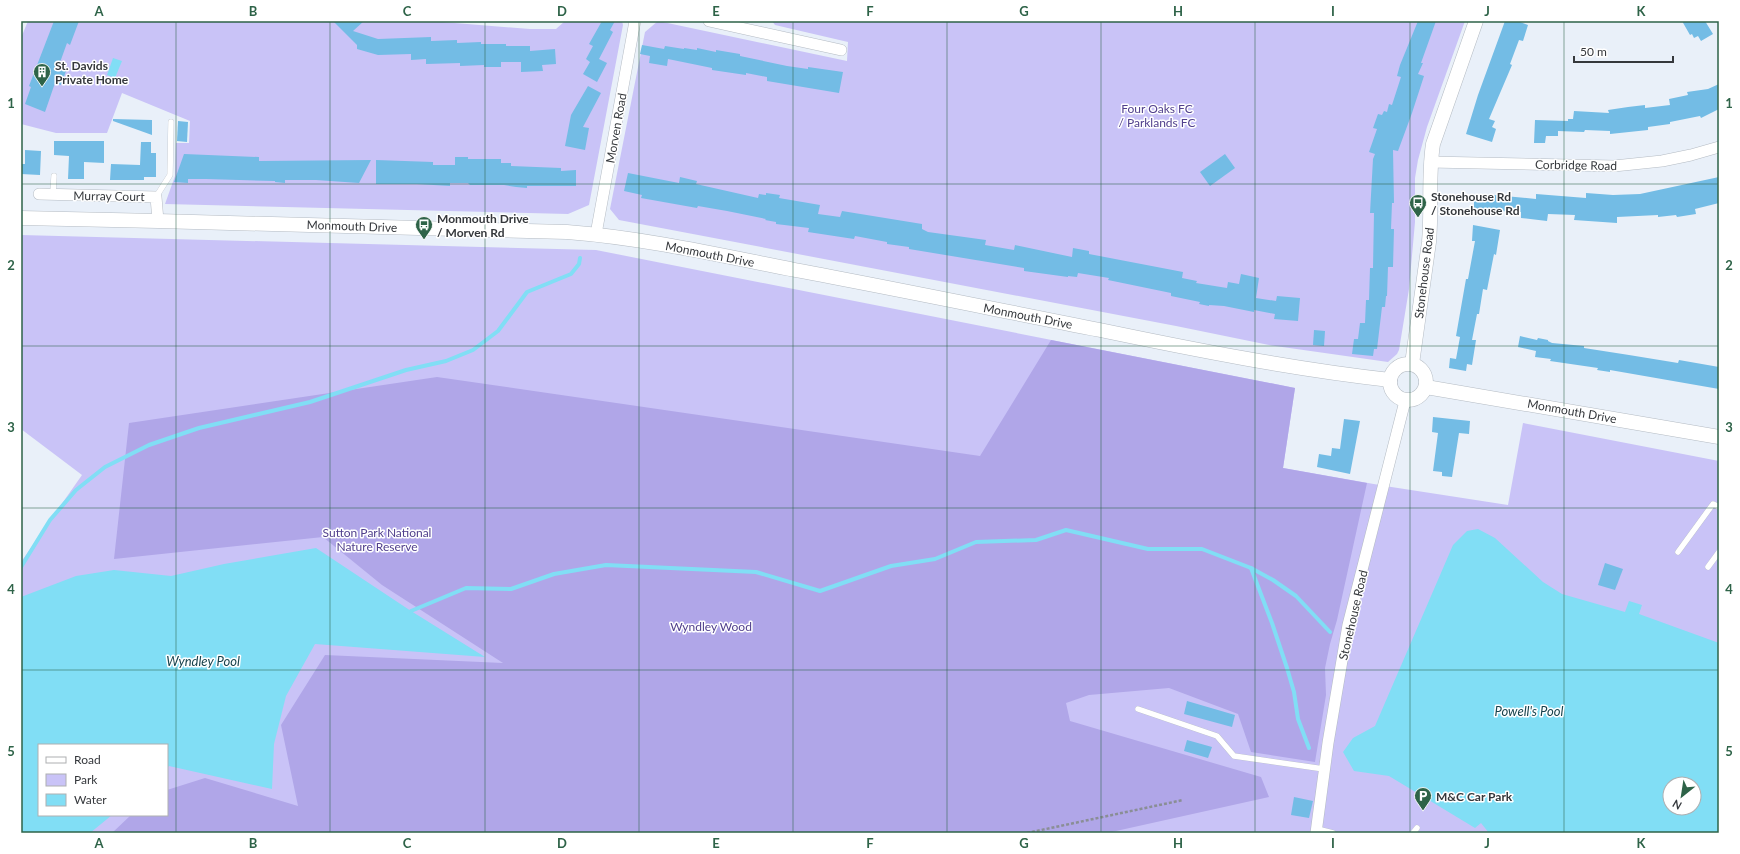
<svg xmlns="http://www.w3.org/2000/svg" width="1740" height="854" font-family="Lato,sans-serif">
<rect width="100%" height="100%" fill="#e9f0f9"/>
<g fill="#c9c3f7" fill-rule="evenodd">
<path d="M28,21H430L530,29H556L565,21H622L623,25L589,205L568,214L165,204L175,176L176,143H189L190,121L122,93L107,133H56L21,124V38Z"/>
<path d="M658,21L847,61L848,42L775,25L772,21H1465L1427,127L1418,160L1415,178V222L1409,289L1399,350L1397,354L1388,362L1269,345L1176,326L619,220L610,209L645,32Z"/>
<path d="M21,235L596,250L1295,388L1283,468L1385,486L1508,505L1523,423L1719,461V833H21V562L82,475L21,429ZM39,745H167V815H39ZM1670,784H1694V808H1670Z"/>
</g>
<path fill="#b0a6e8" d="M1051,340L1295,388L1283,468L1367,483L1337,620L1330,644L1325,668L1326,695L1315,762L1251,752L1238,714L1169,688L1089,695L1066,703L1070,721L1261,777L1269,797L1107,833H112L131,815H167V790L205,778L298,806L281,725L325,655L503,663L382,585L323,537L114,559L129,423L437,377L980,456Z"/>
<g fill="#81def5" fill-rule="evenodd">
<path d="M113,58L122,61L115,78L107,75Z"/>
<path d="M1478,529L1495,538L1543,582L1562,594L1625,612L1629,601L1642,605L1639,614L1719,643V833H1489L1481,823L1475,828L1389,776L1354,771L1343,752L1353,738L1375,726L1453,545L1467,531ZM1670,784H1694V808H1670Z"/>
<path d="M316,548L411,611L485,657L315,644L286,696L274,744L272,789L169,766L167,768V745H39V815H112L90,833H21V597L76,576L114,570L171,576L224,564Z"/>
</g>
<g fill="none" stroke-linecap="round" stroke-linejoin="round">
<g stroke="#81def5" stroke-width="4">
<path d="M21,567L50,520L76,490L105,467L149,445L199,428L310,402L406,370L446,361L473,350L498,331L527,292L571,274L579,264L580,258"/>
<path d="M1251,568L1273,580L1296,596L1330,632"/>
<path d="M411,611L466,588L511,589L554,574L606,565L756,572L820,591L891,566L935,559L976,542L1036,540L1066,530L1148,549H1202L1251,568L1272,623L1287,668L1294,692L1298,719L1309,748"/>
</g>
</g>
<g fill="#73bce5">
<path d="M54,21H79L70,45L67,43L58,68L66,71L61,85L55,83L45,112L25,104L31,87L29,86Z"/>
<path d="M333,21H364L353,31L378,39L431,37V41L457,40V43L481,42V44H506V46H530V51L555,49L556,64L542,65L543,71L521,72V62H501V67H484V65L460,66V63L426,64V59L411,60V54L378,55L357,49V45Z"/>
<path d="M602,21H615L610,30L613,32L599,59L607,63L597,82L583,74L590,62L586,59L593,46L589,44Z"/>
<path d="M1418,21H1436L1421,63H1423L1418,74L1424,76L1412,113L1398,151L1393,150L1394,203H1392L1391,229H1394L1393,267H1388L1387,296H1386L1385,307H1382L1377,349H1374L1373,356L1352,354L1354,339H1358L1360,323H1365L1366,300H1369L1370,268H1373L1374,213H1370L1373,159L1375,154L1369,152L1377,129L1373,128L1378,114L1382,115L1384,111L1387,112L1389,104L1392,105L1401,77L1397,76L1400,65Z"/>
<path d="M1505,21H1517L1528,25L1523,41L1519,40L1510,64L1512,65L1489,119L1495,121L1492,127L1496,129L1492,142L1466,134L1478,95Z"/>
<path d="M1682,21H1705L1713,34L1701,41L1698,36L1694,38L1692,34L1690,35Z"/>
<path d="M642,45L664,49L665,46L684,49V48L697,50V48L716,52V50L740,54V56L787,66L808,69V67L843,72L839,93L767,81V77L746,73V75L712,70V68L668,59L667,66L649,63L650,56L640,54Z"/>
<path d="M1719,84V109L1701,118L1700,116L1670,122V124L1648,127V130L1610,134V131L1585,130L1584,132L1558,131V136H1546L1545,143H1534L1535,120L1568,121V119H1573L1574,111L1609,113L1608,110L1628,107L1645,105V108L1670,105L1669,99L1688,95L1687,92L1708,89Z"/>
<path d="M588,86L601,93L583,127L589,128L585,150L565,146L571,115Z"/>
<path d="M113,119L152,120V135L113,121Z"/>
<path d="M178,121L188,122L187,142L177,141Z"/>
<path d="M54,141H104V163L84,162V179H68L69,156L54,155Z"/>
<path d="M141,142H151V153H156V177H144V180H110L111,164L140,165Z"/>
<path d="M25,150L41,151L40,175L21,174V164H25Z"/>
<path d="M184,154L259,157V161L371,160L359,183L316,180H285V183L275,182V181L206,179H188V183L174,182Z"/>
<path d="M1225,154L1235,168L1210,186L1200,172Z"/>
<path d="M455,157H468V159H501V163H511V166L561,168V171L576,170V186H527V188L516,187L504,185H470L468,183H450V186L417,184H376V160L433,162V165H455Z"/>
<path d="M628,173L679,183L680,177L697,181L696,184L758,198L759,194L766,195V193L780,195L779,198L820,205L818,214L840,217L842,211L922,224V229L928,232L986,240L985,245L1014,250L1015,245L1072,257L1073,248L1089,251V254L1183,272L1182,278L1197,281L1196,283L1227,288L1228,282L1239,284L1241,274L1259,278L1256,298L1276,301L1277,296L1300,298L1298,321L1274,319L1275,314L1254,310V312L1224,306L1209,305V306L1199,304L1200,302L1171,296V293L1108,280L1109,278L1078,273L1077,277L1068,276V277L1024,271V268L909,249V247L887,244V242L855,236L854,239L808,232L809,228L776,224V222L765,220L766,219L727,211L698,206L697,208L641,198L642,195L624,191Z"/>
<path d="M1719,177V203L1695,209L1696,214L1677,217L1676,215L1658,217V215L1617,217V223L1574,220L1575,215L1548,214L1547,221L1521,218V212L1474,210V198H1483V194L1536,199V194L1586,198V193L1613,195L1640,194Z"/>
<path d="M1473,225L1500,230L1496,255L1494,254L1487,290L1483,289L1479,314H1477L1472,340H1476L1472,365L1467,364L1466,371L1449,368L1450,358L1456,359L1460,337L1456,336L1466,279H1468L1475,241H1472Z"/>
<path d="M1314,330L1325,331L1324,346L1313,345Z"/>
<path d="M1520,336L1537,340L1538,338L1548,340V341L1552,343L1584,346V348L1629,355L1678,363L1679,360L1719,367V389L1610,370V372L1597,370L1598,368L1550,361L1551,359L1535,357L1536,351L1518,347Z"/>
<path d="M1433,417L1470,421L1469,434L1459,433L1452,477L1442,476V472L1433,471L1438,433L1432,432Z"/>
<path d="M1344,419L1360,421L1350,474L1317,467L1319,454L1331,456L1332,448L1340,449Z"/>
<path d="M1605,563L1623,569L1615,590L1598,585Z"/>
<path d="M1187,701L1235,715L1232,727L1184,714Z"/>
<path d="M1187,740L1212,747L1208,758L1184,751Z"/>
<path d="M1294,797L1313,801L1309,818L1291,815Z"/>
</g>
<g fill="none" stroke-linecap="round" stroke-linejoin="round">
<defs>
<g id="service">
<path d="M53,194L54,176"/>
<path d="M156,197L170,175L171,122"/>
<path d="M1678,552L1713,504L1719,507"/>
<path d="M1708,567L1719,552"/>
<path d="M1138,709L1217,736L1234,756L1324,769"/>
<path d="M1317,829L1333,833"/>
<path d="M1413,833L1417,828"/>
</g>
<g id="minor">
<path d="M709,21L841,50"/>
<path d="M1430,162L1614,166L1662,161L1691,155L1719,147"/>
<path d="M39,194L156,197L158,221"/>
<path d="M596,234L635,21"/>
<path d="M1316,833L1328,743L1348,625L1405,401"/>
</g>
<g id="tertiary">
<path d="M21,218L158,221L567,232C644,238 719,255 795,270C897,289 998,310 1100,330C1196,350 1292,369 1390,380"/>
<circle cx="1408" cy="382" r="18"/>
<path d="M1412,364L1429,242C1432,209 1428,176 1433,144L1476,21"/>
<path d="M1426,387L1719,437"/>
</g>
</defs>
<use href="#service" stroke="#b4bbc3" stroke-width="6"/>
<use href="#minor" stroke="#b4bbc3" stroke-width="12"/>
<use href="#tertiary" stroke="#b4bbc3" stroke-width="15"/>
<path stroke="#8a8e95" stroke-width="2.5" stroke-dasharray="3 2" stroke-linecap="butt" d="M1027,833L1183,800"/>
<use href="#service" stroke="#fff" stroke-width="5.5"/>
<use href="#minor" stroke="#fff" stroke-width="11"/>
<use href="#tertiary" stroke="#fff" stroke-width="14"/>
</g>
<path fill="none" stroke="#2e6348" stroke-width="1" stroke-opacity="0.55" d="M176,21V833M330,21V833M485,21V833M639,21V833M793,21V833M947,21V833M1101,21V833M1255,21V833M1410,21V833M1564,21V833M21,184H1719M21,346H1719M21,508H1719M21,670H1719"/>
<defs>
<symbol id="building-pin" viewBox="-11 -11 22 30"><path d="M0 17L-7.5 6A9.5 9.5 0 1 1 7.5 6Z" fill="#2e6348" stroke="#fff"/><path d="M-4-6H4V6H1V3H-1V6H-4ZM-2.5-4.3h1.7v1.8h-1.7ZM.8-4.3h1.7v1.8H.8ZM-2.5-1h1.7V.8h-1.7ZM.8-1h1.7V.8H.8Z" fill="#fff"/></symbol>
<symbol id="bus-pin" viewBox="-11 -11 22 30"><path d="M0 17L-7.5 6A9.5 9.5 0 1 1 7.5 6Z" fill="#2e6348" stroke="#fff"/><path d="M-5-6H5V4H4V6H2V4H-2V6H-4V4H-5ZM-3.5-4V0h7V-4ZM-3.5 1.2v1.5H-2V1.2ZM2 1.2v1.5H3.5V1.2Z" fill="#fff"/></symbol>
<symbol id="parking-pin" viewBox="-11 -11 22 30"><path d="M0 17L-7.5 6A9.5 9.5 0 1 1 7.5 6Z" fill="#2e6348" stroke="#fff"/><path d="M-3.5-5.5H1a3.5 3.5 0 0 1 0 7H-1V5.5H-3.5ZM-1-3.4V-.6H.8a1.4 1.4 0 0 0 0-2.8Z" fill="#fff"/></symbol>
</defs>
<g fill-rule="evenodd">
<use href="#building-pin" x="32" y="62" width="20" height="27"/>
<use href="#bus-pin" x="1408" y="193" width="20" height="27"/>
<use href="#bus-pin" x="414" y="215" width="20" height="27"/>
<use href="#parking-pin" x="1413" y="786" width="20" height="27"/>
</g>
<g text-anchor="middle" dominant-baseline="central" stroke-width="3" stroke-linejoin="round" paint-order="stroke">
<g font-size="12" font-weight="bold" fill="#35383c" stroke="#fff" text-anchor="start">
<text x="55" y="65">St. Davids<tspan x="55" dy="14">Private Home</tspan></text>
<text x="1431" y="196">Stonehouse Rd<tspan x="1431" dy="14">/ Stonehouse Rd</tspan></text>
<text x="437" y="218">Monmouth Drive<tspan x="437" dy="14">/ Morven Rd</tspan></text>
<text x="1436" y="796">M&amp;C Car Park</text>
</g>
<g font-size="12" fill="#51408d" stroke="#fff">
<text x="1157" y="108">Four Oaks FC<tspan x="1157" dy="14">/ Parklands FC</tspan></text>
<text x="377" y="532">Sutton Park National<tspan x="377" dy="14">Nature Reserve</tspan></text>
<text x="711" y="626">Wyndley Wood</text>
</g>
<g font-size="12" fill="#35383c" stroke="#fff">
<text transform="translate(616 128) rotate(-80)">Morven Road</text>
<text transform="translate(1576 165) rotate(1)">Corbridge Road</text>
<text transform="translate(109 196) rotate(1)">Murray Court</text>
<text transform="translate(352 226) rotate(2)">Monmouth Drive</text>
<text transform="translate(710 254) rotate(11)">Monmouth Drive</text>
<text transform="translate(1424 273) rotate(-83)">Stonehouse Road</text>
<text transform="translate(1028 316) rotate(11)">Monmouth Drive</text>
<text transform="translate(1572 411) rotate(10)">Monmouth Drive</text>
<text transform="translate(1353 615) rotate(-77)">Stonehouse Road</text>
</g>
<g font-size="13" font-style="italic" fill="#18434d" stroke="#fff">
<text x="203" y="661">Wyndley Pool</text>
<text x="1529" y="711">Powell's Pool</text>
</g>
</g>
<rect width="1740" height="854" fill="none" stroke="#ffffff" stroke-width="44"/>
<rect x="38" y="744" width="130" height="72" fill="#ffffff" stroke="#aeafb1"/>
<rect x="46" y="757" width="20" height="6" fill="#ffffff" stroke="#aeafb1"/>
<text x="74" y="764" font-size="12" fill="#35383c">Road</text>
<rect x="46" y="774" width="20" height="12" fill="#c9c3f7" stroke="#aeafb1"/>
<text x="74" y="784" font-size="12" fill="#35383c">Park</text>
<rect x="46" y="794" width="20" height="12" fill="#81def5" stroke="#aeafb1"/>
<text x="74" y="804" font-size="12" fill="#35383c">Water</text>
<g transform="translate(1682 796) rotate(210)"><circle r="19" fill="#ffffff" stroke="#aeafb1"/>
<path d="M0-3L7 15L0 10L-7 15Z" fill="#2e6348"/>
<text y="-6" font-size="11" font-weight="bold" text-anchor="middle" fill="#35383c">N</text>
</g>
<path d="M1574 56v6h99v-6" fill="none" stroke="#35383c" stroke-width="2"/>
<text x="1580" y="56" font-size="12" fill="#35383c" stroke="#ffffff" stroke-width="3" paint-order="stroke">50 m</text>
<rect x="22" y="22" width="1696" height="810" fill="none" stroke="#2e6348" stroke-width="1.5"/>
<g font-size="13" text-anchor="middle" font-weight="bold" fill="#2e6348">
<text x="99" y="16">A</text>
<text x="253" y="16">B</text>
<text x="407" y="16">C</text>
<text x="562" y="16">D</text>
<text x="716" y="16">E</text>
<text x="870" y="16">F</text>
<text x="1024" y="16">G</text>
<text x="1178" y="16">H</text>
<text x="1333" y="16">I</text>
<text x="1487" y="16">J</text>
<text x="1641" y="16">K</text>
<text x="11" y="108">1</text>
<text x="1729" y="108">1</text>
<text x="11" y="270">2</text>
<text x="1729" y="270">2</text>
<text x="11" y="432">3</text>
<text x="1729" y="432">3</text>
<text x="11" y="594">4</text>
<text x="1729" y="594">4</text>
<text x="11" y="756">5</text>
<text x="1729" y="756">5</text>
<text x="99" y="848">A</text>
<text x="253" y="848">B</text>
<text x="407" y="848">C</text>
<text x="562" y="848">D</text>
<text x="716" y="848">E</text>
<text x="870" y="848">F</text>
<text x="1024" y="848">G</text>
<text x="1178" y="848">H</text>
<text x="1333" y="848">I</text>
<text x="1487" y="848">J</text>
<text x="1641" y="848">K</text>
</g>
</svg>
